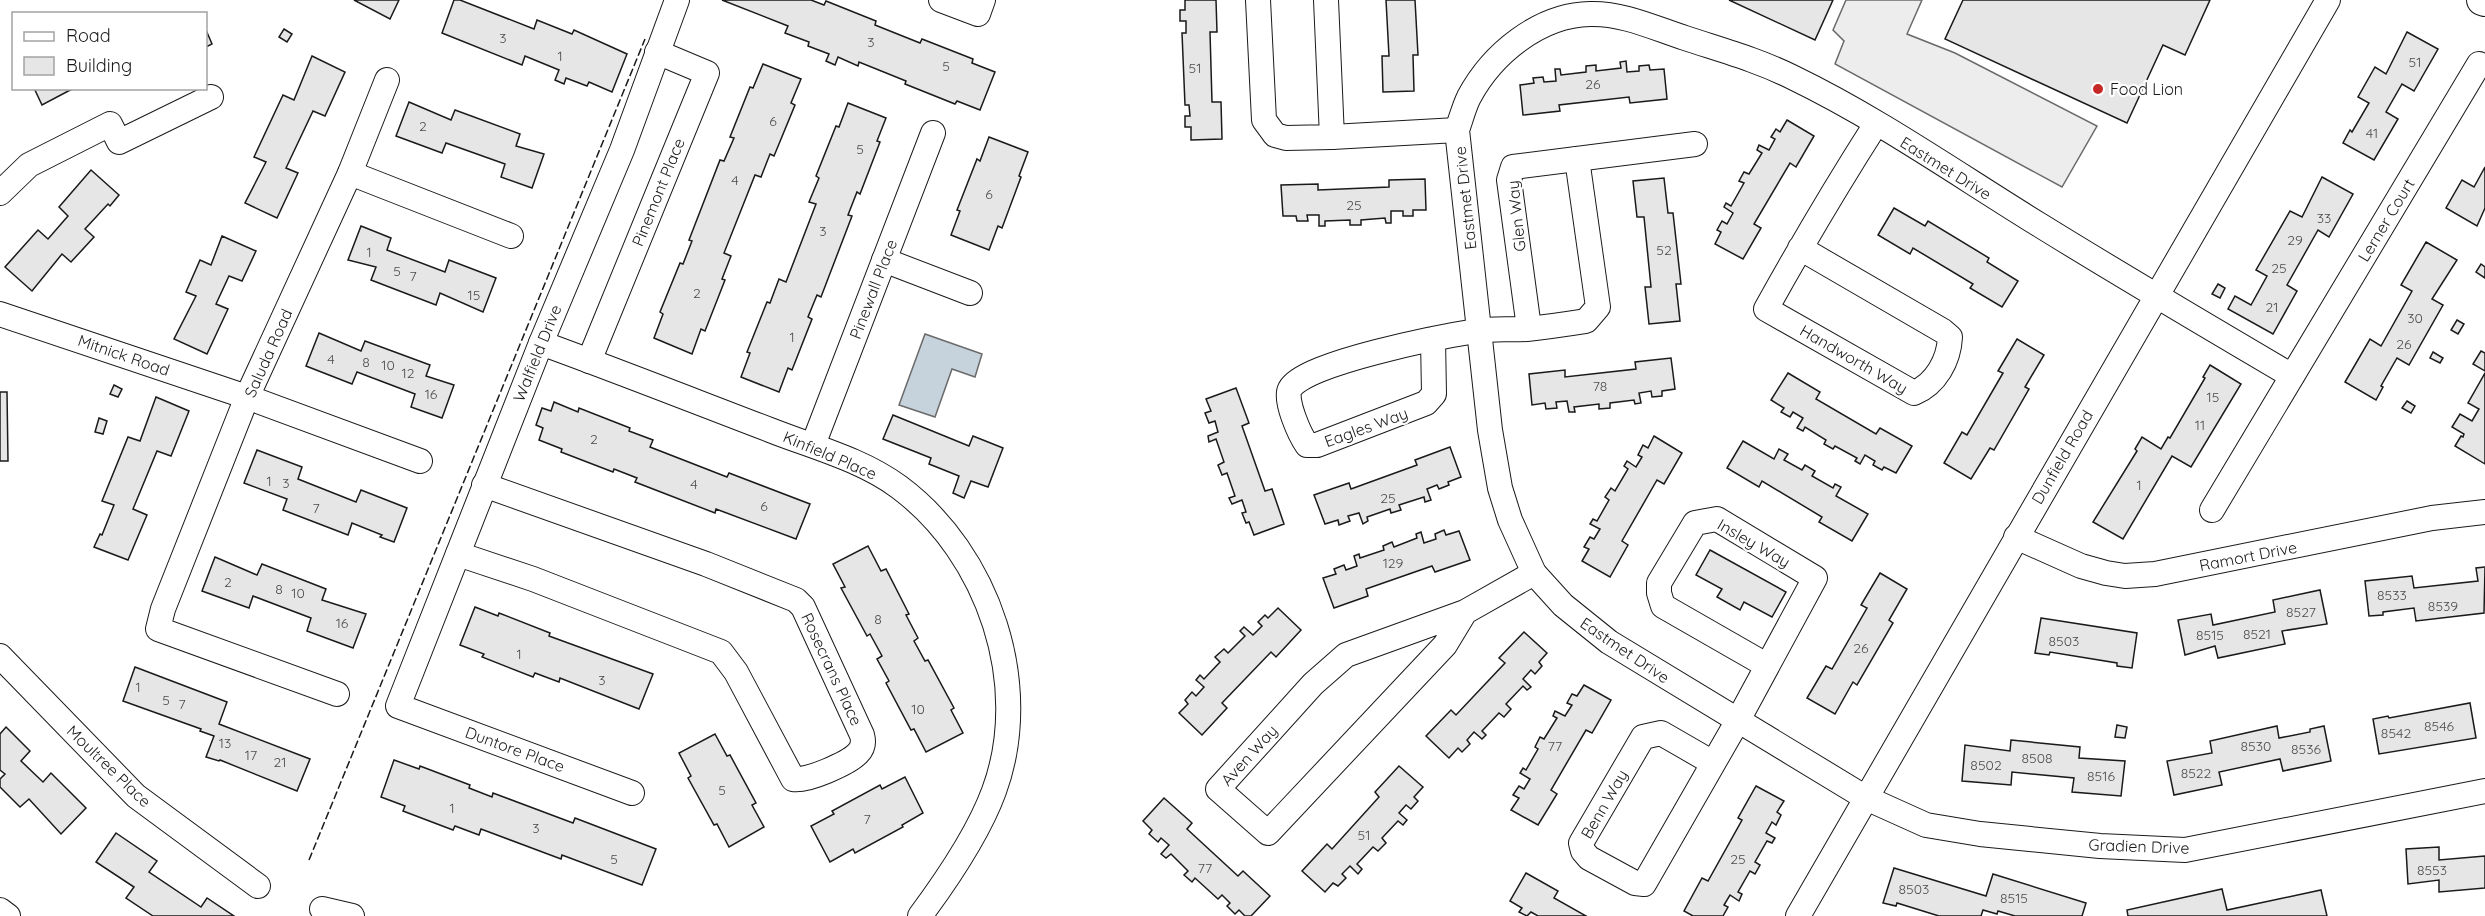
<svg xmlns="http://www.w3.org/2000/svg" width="2485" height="916" font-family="Quicksand,sans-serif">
<rect width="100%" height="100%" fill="#fff"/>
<path fill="#ededed" stroke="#6a6a6a" stroke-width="1.5" d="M1846,0H1922L1907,34L1955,53L2097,126L2062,187L1835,64L1844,41L1833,30Z"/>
<path fill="#c6d2dc" stroke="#6a6a6a" stroke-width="1.5" d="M925,334L982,354L975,377L952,369L935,417L899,405Z"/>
<g fill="#e6e6e6" stroke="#1a1a1a" stroke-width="1.5">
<path d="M354,0H399L390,19Z"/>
<path d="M454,0H460L534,29L537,20L572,34L574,30L627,54L612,92L589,82L587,86L566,78L564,84L555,80L559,70L525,56L522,65L442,33Z"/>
<path d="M722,0H811L824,5L826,1L876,21L875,25L920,43L922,39L973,59L972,63L995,72L980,110L957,101L955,104L905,84L906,81L859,62L858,66L838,57L835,65L826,61L829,54L808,46L809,42L785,33L788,26Z"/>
<path d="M1185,0H1216L1217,32H1210L1212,102H1221L1222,139L1191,140V127H1185V116H1190L1189,105H1185L1182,33H1186V21H1180V10H1185Z"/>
<path d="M1386,0H1415L1418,55H1413L1414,91L1383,92L1382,56H1389Z"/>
<path d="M1729,0H1833L1815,40Z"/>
<path d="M1963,0H2210L2185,55L2163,45L2127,123L1945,39Z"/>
<path d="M284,29L292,34L287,42L279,37Z"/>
<path d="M206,30L212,44L206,47Z"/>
<path d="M2407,32L2438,49L2414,91L2402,84L2386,112L2398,119L2374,160L2343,143L2350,130L2352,132L2369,103L2358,97L2375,67L2386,74Z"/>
<path d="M312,56L345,72L325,116L313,111L286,168L298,173L277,218L245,203L266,162L254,157L283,95L294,100Z"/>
<path d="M1626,61L1627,72L1639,71V66L1649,65L1650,70L1664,69L1667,99L1630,103L1629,97L1559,105L1560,111L1523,115L1520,85L1534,83L1533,78L1543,77L1544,82L1556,81L1555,69H1560L1561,75L1586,72V66L1596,65V71L1621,68L1620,62Z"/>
<path d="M763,64L801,79L791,103L795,105L774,156L770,154L761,177L755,175L724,253L731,256L722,279L725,280L705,331L701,329L692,354L654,338L663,314L660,312L680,263L683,264L692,241L689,240L720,160L724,161L734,138L730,137L750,87L753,88Z"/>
<path d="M34,88H74L42,105Z"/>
<path d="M409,102L451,120L455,110L520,134L516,146L544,154L532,188L501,177L505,164L446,143L442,153L396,136Z"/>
<path d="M848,103L886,118L877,141L880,142L860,194L857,192L848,215L852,216L821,297L817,295L808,317L812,319L792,370L788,368L779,392L741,377L750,353L747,352L767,302L770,303L779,279L786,282L816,204L809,202L819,178L816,176L836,126L839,127Z"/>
<path d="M1787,120L1814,136L1796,167L1790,163L1754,224L1761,228L1743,259L1715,244L1721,232L1717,230L1722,221L1727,224L1733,213L1724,207L1726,203L1731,206L1744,183L1739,181L1744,172L1749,174L1762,153L1757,150L1759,145L1769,150L1775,139L1771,137L1776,129L1780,132Z"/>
<path d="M989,137L1028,152L1019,176L1021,177L1002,228L998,226L989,250L951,235L960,211L957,210L977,159L980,161Z"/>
<path d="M2485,167V208L2477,226L2446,208L2462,180L2474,187Z"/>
<path d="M91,170L119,195L110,206L108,204L85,229L94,237L71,262L62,254L32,291L5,267L38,230L48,239L68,216L59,207Z"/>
<path d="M2322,177L2353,194L2329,237L2318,230L2287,285L2297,291L2273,334L2228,309L2235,296L2251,305L2267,276L2256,270L2290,211L2302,217Z"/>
<path d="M1664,178L1668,213H1673L1681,284H1676L1680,321L1649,324L1645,287H1651L1644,217H1637L1633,181Z"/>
<path d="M1425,179L1426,210H1413V216H1403V211H1391V223H1386L1385,218L1361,220V225H1350V220L1325,221V226H1319V215H1307L1308,221H1297L1296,216H1283L1281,185L1318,184V190L1389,187V180Z"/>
<path d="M1894,208L1925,226L1928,221L1989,258L1987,262L2018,281L2002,307L1970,288L1973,284L1913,248L1910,254L1878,235Z"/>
<path d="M361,226L391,238L387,250L445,272L449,260L496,278L483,312L440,293L436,305L371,280L376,267L348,260Z"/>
<path d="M222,236L256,251L242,281L229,276L216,304L228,309L207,354L174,339L196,296L186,292L200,260L211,265Z"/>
<path d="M2426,242L2457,260L2432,299L2443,305L2409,365L2397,358L2381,386L2383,387L2376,400L2345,382L2370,339L2381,346L2412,291L2401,285Z"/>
<path d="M2481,264L2485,267V278L2476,272Z"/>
<path d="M2218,284L2225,288L2220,298L2212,294Z"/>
<path d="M2457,320L2464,324L2458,334L2451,330Z"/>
<path d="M319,333L361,351L365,341L430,365L426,376L454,385L442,418L411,407L415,394L357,372L352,384L306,366Z"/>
<path d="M2017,339L2044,355L2025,387L2029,389L1994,450L1990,448L1971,479L1944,463L1962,432L1967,435L2003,373L1998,371Z"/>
<path d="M2481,351L2485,353V371L2473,364Z"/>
<path d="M2433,352L2443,358L2440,363L2430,358Z"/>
<path d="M1671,358L1675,389L1662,391V396L1652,397L1651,391L1639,393L1641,403L1635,404L1634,400L1610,403V408L1599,409V404L1574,407L1575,412H1569L1567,401L1556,402L1557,408L1546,409L1545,403L1532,405L1529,374L1565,370V377L1636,369L1635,362Z"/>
<path d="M2210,365L2241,384L2191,467L2172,456L2123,539L2093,522L2137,451L2135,449L2142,437L2161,449L2168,437L2170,438L2205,378L2203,377Z"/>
<path d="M1788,373L1820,392L1816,399L1876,434L1880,428L1912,446L1896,473L1884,467L1882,470L1873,465L1875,461L1865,455L1860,464L1855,461L1857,458L1835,446L1833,449L1824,444L1826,440L1805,427L1803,431L1797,428L1803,418L1793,412L1790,417L1781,412L1784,408L1771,400Z"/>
<path d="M2485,373V464L2455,446L2461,436L2463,437L2464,434L2452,427L2460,414L2472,421L2479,409L2468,403Z"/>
<path d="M114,385L122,389L118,397L110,394Z"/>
<path d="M1236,388L1249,423L1242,426L1265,491L1272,489L1284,524L1254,535L1249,522L1246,523L1242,513L1246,512L1242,500L1232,504L1229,498L1235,496L1227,473L1222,475L1218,465L1224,462L1216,439L1209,442L1208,436L1218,432L1215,421L1209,423L1205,413L1211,411L1206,399Z"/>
<path d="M0,392H7L8,461H0Z"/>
<path d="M156,397L189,411L171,456L157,451L133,509L147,515L128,560L94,547L100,534L102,535L114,505L102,501L128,437L140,441Z"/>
<path d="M2407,401L2415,406L2411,413L2402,408Z"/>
<path d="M554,402L578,412L579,408L630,428L629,431L653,440L650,447L727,477L729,473L810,504L796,539L716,509L715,513L635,482L637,478L614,469L613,472L561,452L562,449L539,440L543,428L536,425L542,408L551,411Z"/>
<path d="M893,415L969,446L973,436L1003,448L988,487L971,481L964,498L953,493L959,476L929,464L931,458L883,439Z"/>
<path d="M99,418L107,421L103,434L95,432Z"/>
<path d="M1654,436L1682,453L1664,484L1657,480L1622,541L1628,545L1610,577L1582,561L1589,549L1584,547L1590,537L1594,539L1600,529L1590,524L1593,519L1597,521L1609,500L1605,497L1611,488L1615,491L1628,469L1624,466L1627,461L1636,467L1642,457L1638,455L1643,445L1648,448Z"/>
<path d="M1743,441L1774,459L1779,449L1788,454L1784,460L1802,470L1805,465L1815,471L1812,476L1833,488L1835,484L1841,487L1836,496L1868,514L1852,541L1819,522L1822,517L1762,481L1759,487L1727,468Z"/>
<path d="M1450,447L1461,477L1448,482L1449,485L1439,489L1437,485L1427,489L1431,500L1425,502L1424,497L1399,505L1401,510L1391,513L1390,509L1367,517L1368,521L1363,524L1359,513L1348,516L1350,521L1339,525L1338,520L1325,524L1314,495L1349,483L1351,489L1417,465L1415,460Z"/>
<path d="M257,450L302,467L298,479L356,502L361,490L407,508L394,542L380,537L382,535L352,523L348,535L283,510L287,499L244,483Z"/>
<path d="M1444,530L1446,535L1459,531L1470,560L1435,572L1432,566L1366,589L1368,596L1334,608L1323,578L1336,574L1334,569L1344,565L1346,570L1357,566L1354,556L1359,554L1360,558L1384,550L1383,546L1392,542L1394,547L1417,538L1416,534L1421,532L1424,543L1436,539L1435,534Z"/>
<path d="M868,546L881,571L886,569L909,614L906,615L918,638L914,641L925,661L928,660L954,708L951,710L963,733L926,752L914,729L911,730L886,683L889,681L877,659L882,656L870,634L867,636L841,588L845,587L833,564Z"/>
<path d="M1710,550L1786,592L1772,617L1744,602L1740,610L1717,597L1722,589L1696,575Z"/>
<path d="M215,557L257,575L262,564L326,589L322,600L366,614L353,648L307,631L311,618L253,596L249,608L202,591Z"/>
<path d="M2485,567L2484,613L2416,621L2414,608L2383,612V615L2369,616L2365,581L2412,576L2414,588L2478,581L2476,568Z"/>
<path d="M1880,573L1907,589L1889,620L1893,623L1857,685L1853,682L1835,714L1807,698L1826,666L1832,669L1867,608L1861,605Z"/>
<path d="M2320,590L2327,624L2282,631L2285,644L2218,658L2215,646L2185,655L2178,620L2211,614L2213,625L2275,612L2273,600Z"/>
<path d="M475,607L498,616L499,613L550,633L549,636L653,674L639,709L560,678L559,682L535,673L533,677L482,657L484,654L460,645Z"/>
<path d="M1278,608L1301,630L1276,657L1271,652L1222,703L1227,708L1202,735L1179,713L1188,704L1185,700L1192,692L1196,696L1204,687L1196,680L1200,675L1204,679L1220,662L1215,657L1224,649L1228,653L1245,636L1240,631L1244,627L1253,635L1262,626L1258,622L1265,615L1268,618Z"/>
<path d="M2041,618L2137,633L2132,668L2117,666V663L2050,652L2049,655L2035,653Z"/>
<path d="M1524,632L1547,653L1539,662L1542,666L1535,674L1531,670L1523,679L1531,687L1527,690L1523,686L1506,704L1511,709L1504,717L1499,713L1482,731L1486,735L1482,739L1474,732L1467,740L1470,744L1462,752L1458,748L1449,758L1426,736L1451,710L1456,715L1505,663L1499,658Z"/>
<path d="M135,667L227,702L219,724L310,759L297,791L220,760L219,761L206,757L214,736L200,731L201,729L123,701Z"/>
<path d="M1584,685L1611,700L1592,733L1586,730L1551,790L1557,794L1538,825L1511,810L1519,798L1513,795L1519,786L1524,789L1530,779L1520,773L1523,768L1526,770L1538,749L1535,747L1540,737L1544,739L1557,718L1553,716L1555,711L1565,716L1572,705L1567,703L1572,694L1577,696Z"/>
<path d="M2470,703L2476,738L2379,754L2373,719L2388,716L2389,718Z"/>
<path d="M2117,725L2127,727L2125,738L2115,737Z"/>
<path d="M2277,726L2279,738L2310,732V729L2324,726L2331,761L2283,771L2280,759L2219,772L2222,785L2174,795L2167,761L2212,753L2210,741Z"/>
<path d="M6,727L30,751L21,761L43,782L51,773L86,808L61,834L29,799L20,807L0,787V779L5,774L0,770V734Z"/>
<path d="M715,734L727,756L730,755L756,803L752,805L764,827L729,847L717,824L714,825L688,778L691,776L679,753Z"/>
<path d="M2011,740L2080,747L2079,758L2125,761L2121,796L2072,792L2074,778L2012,772L2011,785L1962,781L1965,745L2010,751Z"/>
<path d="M394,760L419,769L420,766L470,785L469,788L492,797L493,793L573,823L575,818L656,849L642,885L562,855L561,859L481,829L479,835L455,826L453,830L403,811L405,806L381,797Z"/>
<path d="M1399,766L1423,787L1414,797L1418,801L1411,809L1406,805L1399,813L1407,820L1403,825L1398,821L1382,838L1386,843L1378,851L1373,847L1357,864L1362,869L1358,874L1350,866L1342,874L1346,878L1338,886L1333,883L1325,892L1302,871L1327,844L1332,849L1379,797L1375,792Z"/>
<path d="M905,777L923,813L902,825L903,827L855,853L853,849L830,862L811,826L834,814L832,811L880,785L882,789Z"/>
<path d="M1756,786L1784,801L1777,812L1781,815L1776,825L1772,822L1766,833L1775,838L1772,843L1767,841L1755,862L1760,865L1755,874L1750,871L1738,892L1742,894L1739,901L1730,895L1724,905L1728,907L1723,916H1693L1684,911L1702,878L1708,881L1742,820L1738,818Z"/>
<path d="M1164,798L1192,823L1187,829L1238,876L1243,871L1270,896L1251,916H1245L1239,910L1235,914L1227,906L1230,903L1222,895L1218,899L1195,878L1192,882L1184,875L1188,871L1171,854L1166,858L1161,854L1169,845L1161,838L1158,842L1149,834L1152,830L1143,821Z"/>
<path d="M116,833L157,861L149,872L201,907L207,898L234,916H153L126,898L134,887L96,862Z"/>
<path d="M2439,847V860L2485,856V888L2439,892V880L2408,884L2406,849Z"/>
<path d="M1894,868L1986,896L1993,874L2086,903L2082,916H2015L1998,911L1997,914L1983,910L1981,916H1939L1897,903L1896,906L1883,903Z"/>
<path d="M1526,873L1558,891L1554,898L1586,916H1538L1531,912L1527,916L1519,912L1522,908L1510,901Z"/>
<path d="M2222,889L2227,910L2321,890L2327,916H2128L2127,910Z"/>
</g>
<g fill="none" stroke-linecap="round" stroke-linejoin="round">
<defs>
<g id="minor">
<path d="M941,0L978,14L983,0"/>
<path d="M1258,0L1264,120L1275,135L1286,138L1332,137L1326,0"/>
<path d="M1332,137L1457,130"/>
<path d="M350,173L511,236"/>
<path d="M0,193L29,165L110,124L119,142L211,97"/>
<path d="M1800,248L1943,331L1950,337C1949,360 1936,384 1914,393L1766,309C1801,246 1837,185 1876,124"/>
<path d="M884,260L970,293"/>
<path d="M0,314L247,397L420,461"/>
<path d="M1529,328L1509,180L1513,167L1695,144"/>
<path d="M1433,339L1434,394L1426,403L1317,445H1307C1300,435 1284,400 1290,389C1303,363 1444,336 1476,331C1493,328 1510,330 1527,329C1547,327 1567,324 1586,321L1598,307L1577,159"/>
<path d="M541,343C618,371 694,401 770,430C813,447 861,459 899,487C989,554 1033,685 994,791C979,832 946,881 920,916"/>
<path d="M589,361L707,73L657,52"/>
<path d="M2292,376C2207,326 2122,276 2038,224C1957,174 1877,118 1792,77C1758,60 1721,50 1685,38C1654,28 1623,13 1590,14C1539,15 1492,54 1469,97C1464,107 1461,119 1457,130L1490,430L1500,488L1510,520L1534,573L1563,605L1609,642L1866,798L1926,825L1980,834L2100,846L2185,850L2485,791"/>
<path d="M813,445L933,133"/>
<path d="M2212,510L2479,64"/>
<path d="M2016,537L2081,566L2106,573L2125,576L2155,574L2432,518L2485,512"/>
<path d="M458,554L533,579L721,652L736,672L793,779C806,782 849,763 858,753C863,748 864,742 862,735L803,607L796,600L706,564L484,485"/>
<path d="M1465,612L1346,655L1313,684L1218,789L1268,833L1445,645L1465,612L1534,573"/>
<path d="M0,656L136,796L258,886"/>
<path d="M337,694L158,629L163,609L247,397L350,173L387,80"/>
<path d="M1713,763L1661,733L1643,737L1581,843L1583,851L1589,858L1635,883L1644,884L1737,722L1815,578L1717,519L1695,523L1659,583V593L1663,606L1766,665"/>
<path d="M632,793L398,706L541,343L622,150L677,0"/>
<path d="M322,909L352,916"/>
<path d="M0,910L8,916"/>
<path d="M1798,916L2328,0"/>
</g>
<path id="major" d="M2482,0L2485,1"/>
</defs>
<use href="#minor" stroke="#1a1a1a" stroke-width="26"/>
<use href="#major" stroke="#1a1a1a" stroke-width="32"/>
<use href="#minor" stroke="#fff" stroke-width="24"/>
<use href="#major" stroke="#fff" stroke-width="30"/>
<path stroke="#1a1a1a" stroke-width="1.5" stroke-dasharray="8 3" stroke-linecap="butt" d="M309,860L645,39"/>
</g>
<circle fill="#c62828" stroke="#fff" stroke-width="2" cx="2098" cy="89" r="6"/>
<g text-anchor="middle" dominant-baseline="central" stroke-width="4.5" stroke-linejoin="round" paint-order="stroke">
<g font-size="14" fill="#4d4d4d">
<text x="503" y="38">3</text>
<text x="871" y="42">3</text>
<text x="560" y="56">1</text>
<text x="2415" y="62">51</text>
<text x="946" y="66">5</text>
<text x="1195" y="68">51</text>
<text x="1593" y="84">26</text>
<text x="773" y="121">6</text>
<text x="423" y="126">2</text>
<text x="2372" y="133">41</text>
<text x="860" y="149">5</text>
<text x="735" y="180">4</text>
<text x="989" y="194">6</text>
<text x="1354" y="205">25</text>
<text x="2324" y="218">33</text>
<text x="823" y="231">3</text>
<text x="2295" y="240">29</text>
<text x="1664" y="250">52</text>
<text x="369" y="252">1</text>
<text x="2279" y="268">25</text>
<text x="397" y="271">5</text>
<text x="413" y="276">7</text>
<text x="697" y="293">2</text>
<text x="474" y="295">15</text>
<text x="2272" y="307">21</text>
<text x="2415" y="318">30</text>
<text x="792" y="337">1</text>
<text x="2404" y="344">26</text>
<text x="331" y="359">4</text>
<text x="366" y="362">8</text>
<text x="388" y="365">10</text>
<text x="408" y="373">12</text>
<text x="1600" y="386">78</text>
<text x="431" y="394">16</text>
<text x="2213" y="397">15</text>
<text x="2200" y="425">11</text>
<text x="594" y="439">2</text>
<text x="269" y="481">1</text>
<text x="286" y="483">3</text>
<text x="694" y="484">4</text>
<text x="2139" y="485">1</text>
<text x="1388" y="498">25</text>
<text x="764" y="506">6</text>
<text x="316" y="508">7</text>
<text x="1393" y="563">129</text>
<text x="228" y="582">2</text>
<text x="279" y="589">8</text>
<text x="298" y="593">10</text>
<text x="2392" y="595">8533</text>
<text x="2443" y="606">8539</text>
<text x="2301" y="612">8527</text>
<text x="878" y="619">8</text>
<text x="342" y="623">16</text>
<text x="2257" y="634">8521</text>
<text x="2210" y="635">8515</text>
<text x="2064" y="641">8503</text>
<text x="1861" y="648">26</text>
<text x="519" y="654">1</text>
<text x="602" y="680">3</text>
<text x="138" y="687">1</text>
<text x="166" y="700">5</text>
<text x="182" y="704">7</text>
<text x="918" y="709">10</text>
<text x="2439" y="726">8546</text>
<text x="2396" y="733">8542</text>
<text x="225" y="743">13</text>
<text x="1555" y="746">77</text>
<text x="2256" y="746">8530</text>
<text x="2306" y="749">8536</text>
<text x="251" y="755">17</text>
<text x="2037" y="758">8508</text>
<text x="280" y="762">21</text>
<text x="1986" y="765">8502</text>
<text x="2196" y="773">8522</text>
<text x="2101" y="776">8516</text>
<text x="722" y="790">5</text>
<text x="452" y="808">1</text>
<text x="867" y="819">7</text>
<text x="536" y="828">3</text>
<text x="1364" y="835">51</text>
<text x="614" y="859">5</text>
<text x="1738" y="859">25</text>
<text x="1205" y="868">77</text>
<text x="2432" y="870">8553</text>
<text x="1914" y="889">8503</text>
<text x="2014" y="898">8515</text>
</g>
<g font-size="16" fill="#1a1a1a" stroke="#fff" text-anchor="start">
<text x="2110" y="89">Food Lion</text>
</g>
<g font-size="16" fill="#1a1a1a" stroke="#fff">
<text transform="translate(1946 168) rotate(32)">Eastmet Drive</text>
<text transform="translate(658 192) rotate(-68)">Pinemont Place</text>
<text transform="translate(1465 198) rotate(-96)">Eastmet Drive</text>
<text transform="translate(1516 216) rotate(-96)">Glen Way</text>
<text transform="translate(2386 220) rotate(-59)">Lerner Court</text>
<text transform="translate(873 289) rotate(-69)">Pinewall Place</text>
<text transform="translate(268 353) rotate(-66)">Saluda Road</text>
<text transform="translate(537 353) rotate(-68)">Walfield Drive</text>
<text transform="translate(124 355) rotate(19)">Mitnick Road</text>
<text transform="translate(1854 359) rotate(30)">Handworth Way</text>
<text transform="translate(1366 427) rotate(-20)">Eagles Way</text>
<text transform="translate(830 455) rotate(23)">Kinfield Place</text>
<text transform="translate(2062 457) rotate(-60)">Dunfield Road</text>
<text transform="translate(1754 543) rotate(30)">Insley Way</text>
<text transform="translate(2248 556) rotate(-11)">Ramort Drive</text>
<text transform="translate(1625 650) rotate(34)">Eastmet Drive</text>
<text transform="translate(832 669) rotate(65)">Rosecrans Place</text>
<text transform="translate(515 749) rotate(20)">Duntore Place</text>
<text transform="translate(1249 755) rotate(-48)">Aven Way</text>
<text transform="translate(109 766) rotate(44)">Moultree Place</text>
<text transform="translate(1604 804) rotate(-60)">Benn Way</text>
<text transform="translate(2139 846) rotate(2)">Gradien Drive</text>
</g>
</g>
<rect x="12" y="12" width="195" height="78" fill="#ffffff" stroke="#a3a3a3" stroke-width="1.5"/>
<rect x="24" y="32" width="30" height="9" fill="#ffffff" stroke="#a3a3a3" stroke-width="1.5"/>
<text x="66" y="42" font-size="18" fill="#1a1a1a">Road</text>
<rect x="24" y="57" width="30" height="18" fill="#e6e6e6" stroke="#a3a3a3" stroke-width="1.5"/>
<text x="66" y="72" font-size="18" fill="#1a1a1a">Building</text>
</svg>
